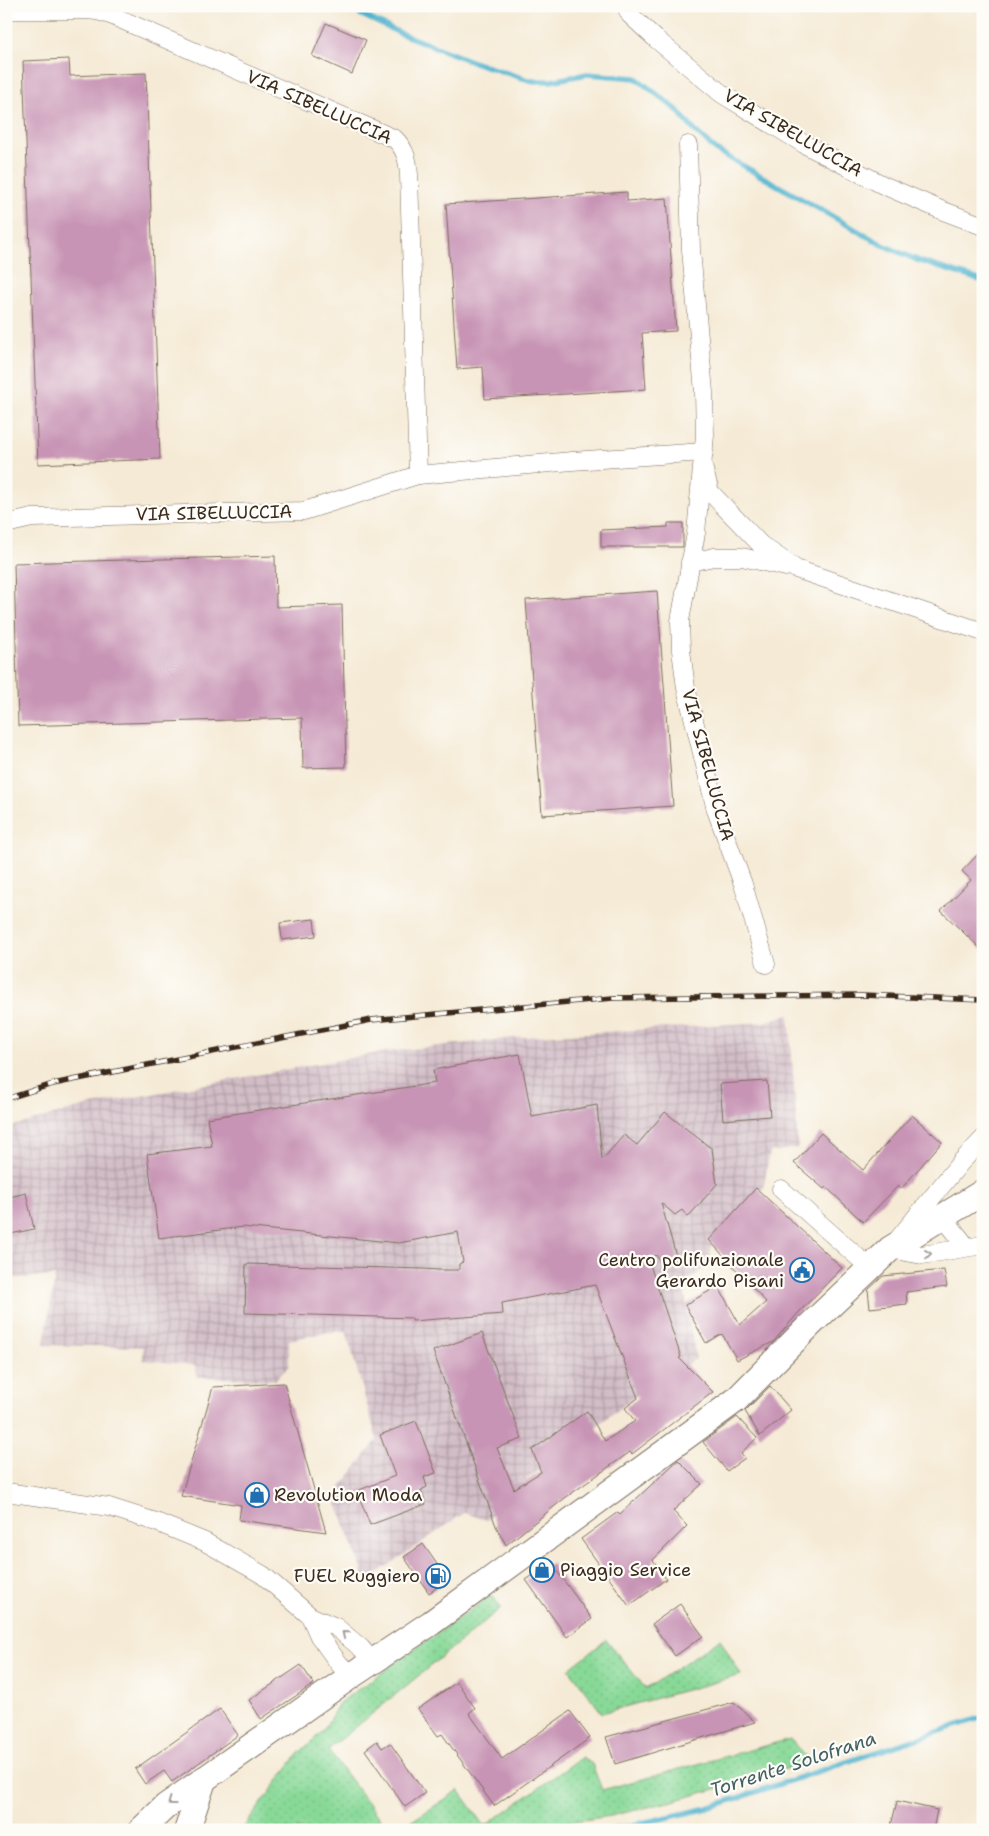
<svg xmlns="http://www.w3.org/2000/svg" width="989" height="1836" font-family="'Shantell Sans',sans-serif">
<defs>
<pattern id="industrial-grid" width="8" height="8" patternUnits="userSpaceOnUse" patternTransform="scale(1.25)"><rect width="8" height="8" fill="#d2bdc7"/><path d="M0 4h8M4 0v8" fill="none" stroke="#ac9aa1"/></pattern>
<pattern id="garden-dots" width="8" height="8" patternUnits="userSpaceOnUse" patternTransform="scale(1.25)"><rect width="8" height="8" fill="#88d998"/><path d="M2 2h.1M6 6h.1" fill="none" stroke="#76ba83" stroke-width="1.8" stroke-linecap="round"/></pattern>
</defs>
<rect width="100%" height="100%" fill="#fdfcf7"/>
<filter id="ink" filterUnits="userSpaceOnUse"><feTurbulence type="fractalNoise" baseFrequency=".02" numOctaves="2"/><feDisplacementMap in="SourceGraphic" scale="10" xChannelSelector="R" yChannelSelector="G"/><feConvolveMatrix kernelMatrix="1 2 1 2 8 2 1 2 1" color-interpolation-filters="sRGB"/></filter>
<filter id="wash" filterUnits="userSpaceOnUse"><feTurbulence type="fractalNoise" baseFrequency=".0096" numOctaves="4" result="noise"/><feDisplacementMap in="SourceGraphic" scale="20" xChannelSelector="R" yChannelSelector="G"/><feGaussianBlur stdDeviation="1.12" result="paint"/><feColorMatrix in="noise" values="0 0 0 0 0 0 0 0 0 0 0 0 0 0 0 0 0 1.4 0 .05"/><feComposite in="paint" operator="in"/></filter>
<g filter="url(#wash)">
<rect width="100%" height="100%" fill="#f5ead5"/>
<path fill="url(#industrial-grid)" d="M789,1014L798,1148L770,1152L763,1189L712,1243L709,1265L683,1284L696,1359L634,1397L525,1481L487,1520L464,1513L366,1581L334,1496L377,1440L346,1331L329,1332L289,1340V1365L276,1380L197,1377L195,1365L143,1360V1347L44,1345L55,1276L6,1279V1128L86,1106L383,1052L523,1037L764,1022Z"/>
<g fill="url(#garden-dots)" stroke="#62825b">
<path d="M492,1595L501,1608L328,1750L388,1830H242L298,1754L323,1731L339,1703Z"/>
<path d="M720,1639L741,1675L602,1713L569,1669L606,1640L646,1689Z"/>
<path d="M790,1739L811,1762L673,1801L611,1816L511,1830H398L459,1790L485,1826L582,1757L592,1764L602,1790Z"/>
</g>
<g fill="none" stroke-linecap="round" stroke-linejoin="round">
<g stroke="#50b4cf" stroke-width="5.5">
<path d="M343,6L402,34L476,63L532,81H551L587,74L636,78L677,110L693,129L717,151L881,244L919,261L983,281"/>
<path d="M611,1830L704,1809L983,1717"/>
</g>
</g>
<g id="blocks">
<g fill="#c894b5">
<path d="M326,23L366,40L352,74L312,56Z"/>
<path d="M69,59L70,76L146,73L160,459L38,464L23,61Z"/>
<path d="M627,192V201L667,198L676,331L642,333L646,389L485,399L483,367L457,369L446,204Z"/>
<path d="M668,523H683V547H601V530L668,527Z"/>
<path d="M275,556L276,607L342,605L346,767L303,768L302,718L18,726L14,563Z"/>
<path d="M657,591L673,806L542,815L526,600Z"/>
<path d="M983,849V951L941,911L971,880L962,871Z"/>
<path d="M314,919L316,936L282,940L280,923Z"/>
<path d="M520,1054L532,1117L597,1105L602,1160L624,1135L637,1145L665,1112L712,1149L717,1184L688,1217L682,1210L675,1215L661,1203L677,1259L663,1266L656,1255L648,1259L681,1357L679,1358L713,1392L632,1454L630,1452L565,1498L506,1545L496,1526L433,1351L482,1333L522,1439L497,1448L514,1489L541,1472L532,1450L587,1411L605,1441L635,1421L625,1408L638,1398L595,1285L502,1303L503,1314L412,1321V1318L245,1313L246,1264L424,1269L439,1270H459V1264L463,1262L458,1232L399,1243L243,1227L159,1238L147,1154L212,1146L207,1118L435,1083L433,1070Z"/>
<path d="M767,1081L770,1116L723,1120L720,1084Z"/>
<path d="M912,1115L942,1142L901,1189L898,1186L863,1222L826,1187L824,1189L794,1163L821,1133L863,1170Z"/>
<path d="M756,1188L842,1268L801,1310L773,1342L737,1360L722,1334L706,1343L685,1305L718,1286L740,1325L766,1302L709,1240Z"/>
<path d="M26,1193L34,1229L6,1235V1198Z"/>
<path d="M944,1270L947,1287L906,1292L907,1304L870,1308L868,1290L883,1276Z"/>
<path d="M284,1383L326,1532L239,1520L241,1505L181,1496L213,1387Z"/>
<path d="M770,1386L791,1410L760,1436L745,1411Z"/>
<path d="M737,1417L757,1438L741,1453L745,1458L727,1471L703,1442Z"/>
<path d="M416,1421L436,1473L424,1477L427,1487L421,1490L426,1504L370,1525L357,1491L395,1476L380,1435Z"/>
<path d="M678,1460L702,1484L673,1511L687,1526L653,1560L666,1579L629,1606L581,1539L618,1512L620,1514Z"/>
<path d="M423,1544L448,1580L429,1593L404,1557Z"/>
<path d="M551,1563L592,1619L567,1637L526,1580Z"/>
<path d="M680,1604L703,1636L675,1656L652,1624Z"/>
<path d="M301,1665L314,1684L261,1719L249,1700Z"/>
<path d="M457,1682L475,1708L469,1713L502,1759L570,1711L590,1738L494,1806L442,1734L438,1736L418,1709Z"/>
<path d="M734,1702L755,1722L615,1764L606,1737Z"/>
<path d="M220,1709L238,1735L172,1782L164,1771L145,1784L135,1769Z"/>
<path d="M377,1741L382,1748L390,1743L425,1793L405,1807L365,1750Z"/>
<path d="M897,1801L937,1810L933,1830H890Z"/>
</g>
</g>
</g>
<g filter="url(#ink)">
<use href="#blocks" fill-opacity="0" stroke="#7c6d5e" stroke-width="1"/>
<g fill="none" stroke-linecap="round" stroke-linejoin="round">
<defs>
<g id="street">
<path d="M626,6L630,15L656,39L722,94L804,144L883,185L941,210L983,226"/>
<path d="M6,10H85L97,11L113,16L395,139C406,150 408,161 409,175L418,475"/>
<path d="M688,145L691,250L704,392L705,435L696,533L680,621L681,650L686,688L716,810L743,884L766,964"/>
<path d="M704,470L710,492L761,545L796,569L983,632"/>
<path d="M6,524L32,518L304,511L418,475L572,461L704,452"/>
<path d="M690,562L714,557H742L786,567"/>
<path d="M983,1139L961,1162L890,1249L922,1255L983,1245"/>
<path d="M781,1189L870,1268"/>
<path d="M943,1217L967,1247"/>
<path d="M6,1492L109,1507L156,1522L205,1542L263,1575L310,1616L319,1636L340,1665L354,1674"/>
<path d="M310,1616L336,1627L361,1648L373,1662"/>
</g>
<g id="secondary">
<path d="M141,1830L166,1806L354,1674L431,1623L736,1400L809,1326L890,1249L983,1192"/>
<path d="M187,1830L204,1779"/>
</g>
</defs>
<use href="#street" stroke="#7c6d5e" stroke-width="19"/>
<use href="#secondary" stroke="#7c6d5e" stroke-width="27"/>
<use href="#street" stroke="#fff" stroke-width="18"/>
<use href="#secondary" stroke="#fff" stroke-width="25"/>
<defs>
<path id="rail" d="M6,1099L53,1084L371,1020L613,998L862,995L983,1000"/>
</defs>
<use href="#rail" stroke="#3b2a1e" stroke-width="5.5"/>
<use href="#rail" stroke="#fdfcf7" stroke-width="4" stroke-dasharray="11" stroke-linecap="butt"/>
</g>
<defs><path id="oneway-chevron" d="M-2-3.5L2.5 0L-2 3.5" fill="none" stroke-width="1.6" stroke-linecap="round" stroke-linejoin="round" transform="scale(1.25)"/></defs>
<g stroke="#a79f9a">
<use href="#oneway-chevron" transform="translate(928 1254) rotate(-7)"/>
<use href="#oneway-chevron" transform="translate(345 1634) rotate(-140)"/>
<use href="#oneway-chevron" transform="translate(171 1802) rotate(144)"/>
</g>
</g>
<defs>
<symbol id="civic-ring" viewBox="-11 -11 22 22"><circle r="9.5" fill="#fdfcf7" stroke="#1f6fb2" stroke-width="1.5"/><path d="M-.6-6.5H3V-4.5H.6V-3L4-1V1h2V6H-6V1h2V-1L-.6-3ZM-1.2 2.5V6h2.4V2.5Z" fill="#1f6fb2"/></symbol>
<symbol id="shop-ring" viewBox="-11 -11 22 22"><circle r="9.5" fill="#fdfcf7" stroke="#1f6fb2" stroke-width="1.5"/><path d="M-5-2.5h2.3a2.7 3.5 0 0 1 5.4 0H5L5.5 6h-11ZM-1.5-2.5h3a1.5 2.3 0 0 0-3 0Z" fill="#1f6fb2"/></symbol>
<symbol id="fuel-ring" viewBox="-11 -11 22 22"><circle r="9.5" fill="#fdfcf7" stroke="#1f6fb2" stroke-width="1.5"/><path d="M-5.5-6h7V0h2V4h1.3V-2.5L3-4.5l.8-.8L6-3V5H2.5V1h-1V6h-7ZM-4.2-4.7v3.2H.2V-4.7Z" fill="#1f6fb2"/></symbol>
</defs>
<g fill-rule="evenodd">
<use href="#civic-ring" x="788" y="1256" width="28" height="28"/>
<use href="#shop-ring" x="243" y="1481" width="28" height="28"/>
<use href="#shop-ring" x="528" y="1556" width="28" height="28"/>
<use href="#fuel-ring" x="424" y="1562" width="28" height="28"/>
</g>
<g text-anchor="middle" dominant-baseline="central" stroke-width="4.5" stroke-linejoin="round" paint-order="stroke">
<g font-size="18" fill="#3b2a1e" stroke="#fdfcf7">
<text transform="translate(319 107) rotate(24)">VIA SIBELLUCCIA</text>
<text transform="translate(793 133) rotate(30)">VIA SIBELLUCCIA</text>
<text transform="translate(214 513) rotate(-1)">VIA SIBELLUCCIA</text>
<text transform="translate(708 765) rotate(75)">VIA SIBELLUCCIA</text>
</g>
<g font-size="18" fill="#3b2a1e" stroke="#fdfcf7" text-anchor="end">
<text x="784" y="1260">Centro polifunzionale<tspan x="784" dy="21">Gerardo Pisani</tspan></text>
<text x="274" y="1495" text-anchor="start">Revolution Moda</text>
<text x="560" y="1570" text-anchor="start">Piaggio Service</text>
<text x="420" y="1576">FUEL Ruggiero</text>
</g>
<g font-size="19" font-style="italic" fill="#436165" stroke="#fdfcf7">
<text transform="translate(793 1764) rotate(-18)">Torrente Solofrana</text>
</g>
</g>
<rect width="989" height="1836" fill="none" stroke="#fdfcf7" stroke-width="25"/>
</svg>
